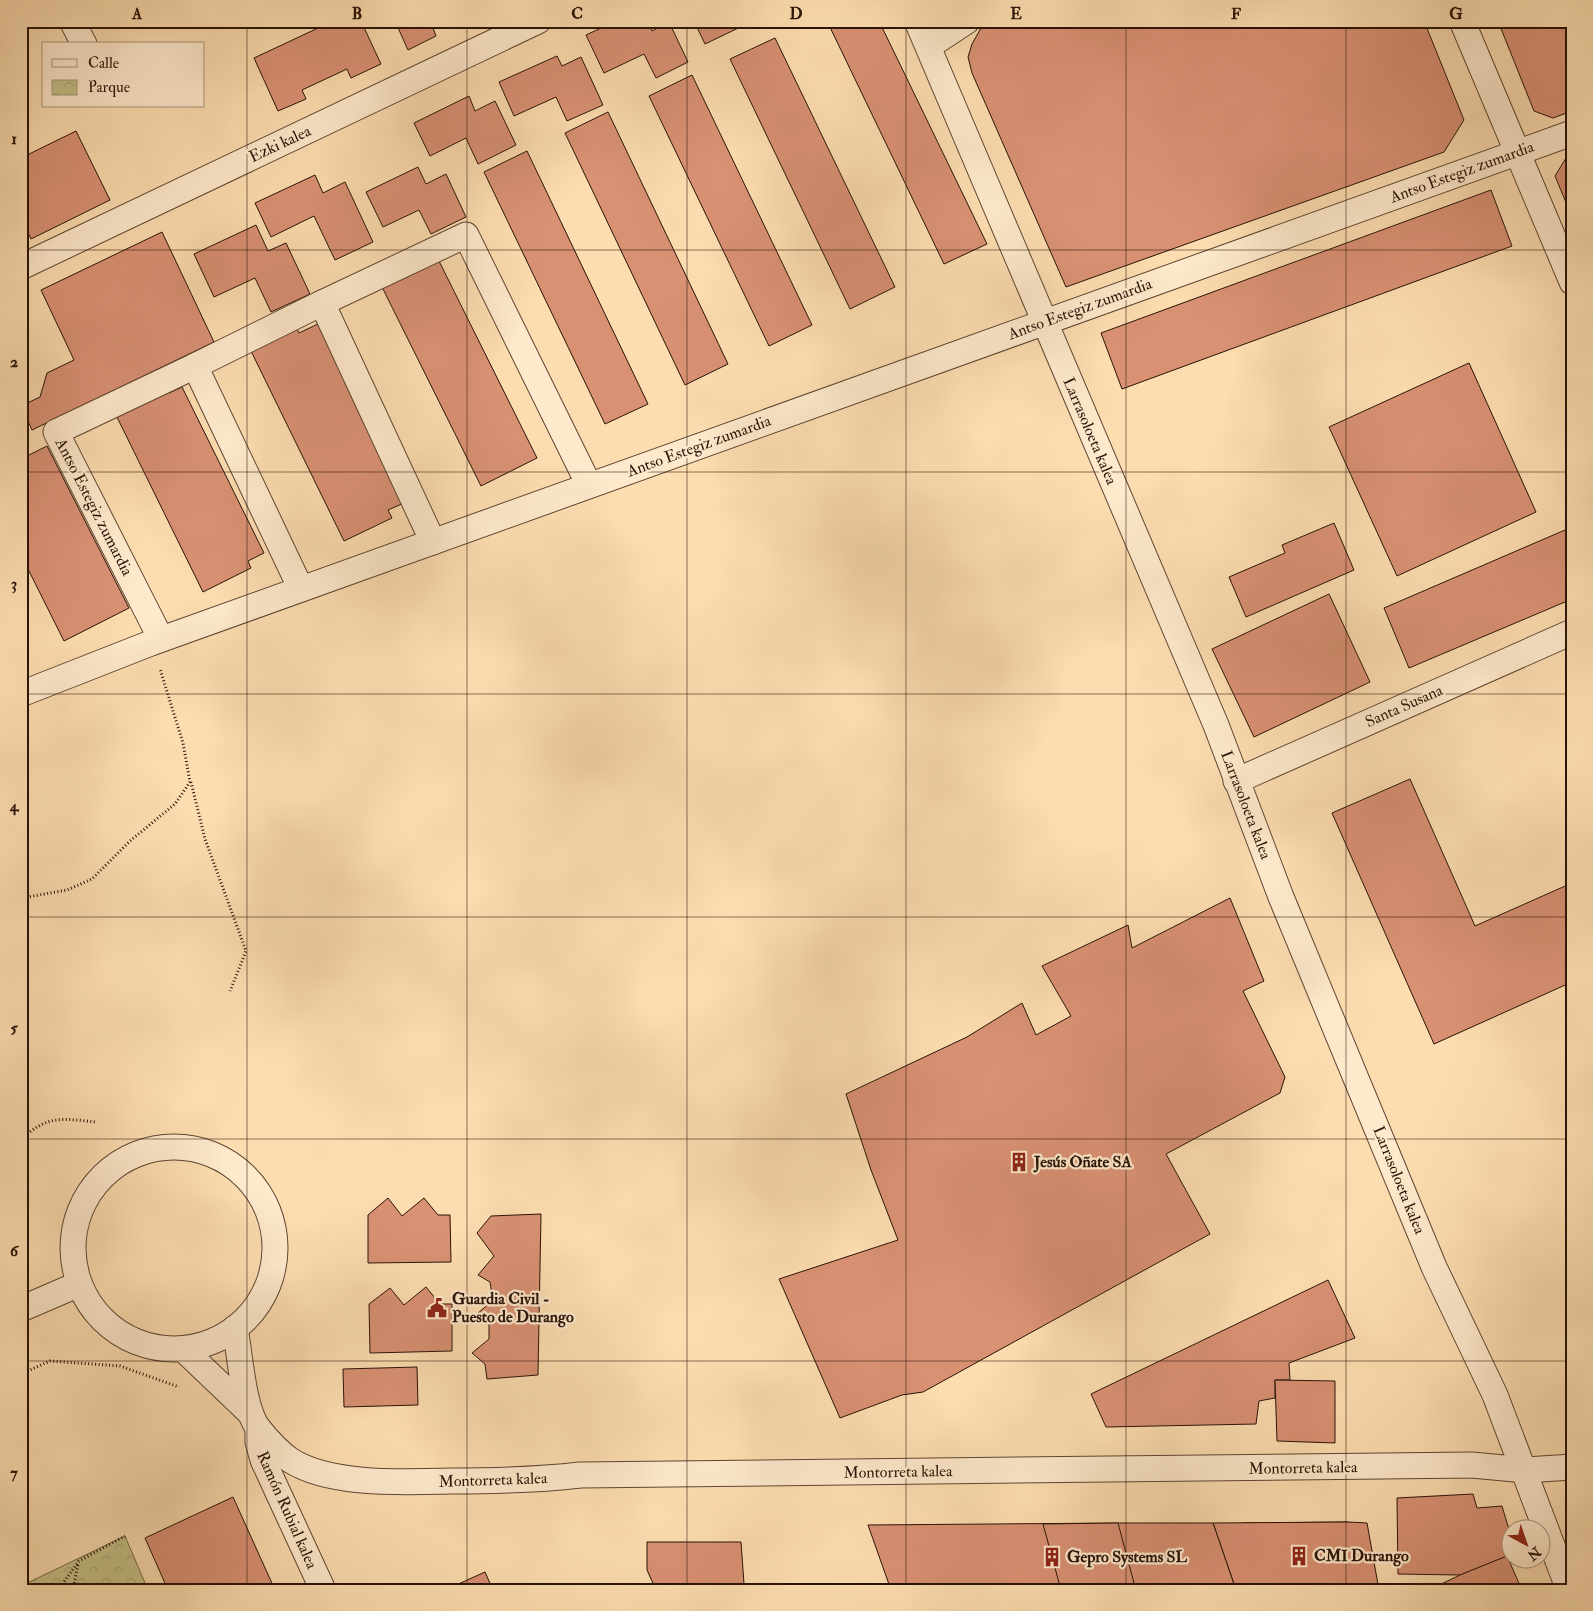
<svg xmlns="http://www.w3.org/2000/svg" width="1593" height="1611" font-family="'IM FELL Double Pica',serif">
<defs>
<pattern id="park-crowns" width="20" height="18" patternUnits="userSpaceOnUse" patternTransform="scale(1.25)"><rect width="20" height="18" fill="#c4bf87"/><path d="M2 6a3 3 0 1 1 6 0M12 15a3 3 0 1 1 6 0" fill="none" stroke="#a8a373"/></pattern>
</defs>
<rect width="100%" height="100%" fill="#fdddb0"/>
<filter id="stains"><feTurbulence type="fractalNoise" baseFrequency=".004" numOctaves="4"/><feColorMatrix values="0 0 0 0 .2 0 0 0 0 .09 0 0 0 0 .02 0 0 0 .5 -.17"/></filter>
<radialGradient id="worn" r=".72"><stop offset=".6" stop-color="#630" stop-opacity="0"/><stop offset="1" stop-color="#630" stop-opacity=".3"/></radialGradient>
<path fill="url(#park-crowns)" stroke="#766848" d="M125,1536L148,1590H21V1586Z"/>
<g fill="#d99174" stroke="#281208">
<path d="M333,21H361L381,64L351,78L347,69L302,90L306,99L278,111L254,58Z"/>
<path d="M395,21H448L433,28L436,36L408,50Z"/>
<path d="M616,21H648L652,31L669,22L688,62L656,78L644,54L604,73L586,35Z"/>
<path d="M694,21H753L705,44Z"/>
<path d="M827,21H879L987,244L944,264Z"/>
<path d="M985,21H1424L1464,120L1444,152L1066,287L972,73L968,57L972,44Z"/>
<path d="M1498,21H1572V111L1553,118L1534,111Z"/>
<path d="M775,38L895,287L850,309L730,59Z"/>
<path d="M557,56L562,66L581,57L603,105L567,121L556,97L514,116L499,82Z"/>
<path d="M692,75L812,325L769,346L649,96Z"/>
<path d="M469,96L475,111L495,101L516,145L478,164L466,138L430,156L414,123Z"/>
<path d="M608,112L728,364L685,385L565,133Z"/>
<path d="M76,131L110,200L31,239L21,218V158Z"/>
<path d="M527,151L648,404L605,424L484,172Z"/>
<path d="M1572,152V217L1555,176L1569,153Z"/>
<path d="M418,167L426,184L446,174L466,217L431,234L419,210L383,227L366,192Z"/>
<path d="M315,175L323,193L345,182L373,242L335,260L314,216L271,237L255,203Z"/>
<path d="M1491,190L1512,246L1122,389L1101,333Z"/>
<path d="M256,225L268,251L286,243L310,294L271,312L255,278L214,297L194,254Z"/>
<path d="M162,232L214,342L32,430L21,406L40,397L47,373L74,360L41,290Z"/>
<path d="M437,257L537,458L481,486L381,285Z"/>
<path d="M318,324L404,503L388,510L392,518L344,541L250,349L296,327L299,333Z"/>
<path d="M1469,363L1536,512L1397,576L1329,427Z"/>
<path d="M166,386L169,393L182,387L264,553L248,561L251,568L203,592L114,411Z"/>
<path d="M47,446L129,608L64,641L21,555V459Z"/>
<path d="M1334,523L1354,570L1246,617L1229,577L1285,553L1282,545Z"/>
<path d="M1572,527V599L1409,668L1384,608Z"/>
<path d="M1329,594L1370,682L1254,737L1212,649Z"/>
<path d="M1410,779L1475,926L1572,883V982L1434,1044L1332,813Z"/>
<path d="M1230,898L1264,981L1243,991L1285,1077L1280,1093L1166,1154L1210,1234L923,1392L902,1395L840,1418L779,1279L898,1240L871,1170L846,1094L967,1037L1022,1003L1036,1035L1071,1016L1042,966L1128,925L1132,948Z"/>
<path d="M388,1198L402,1216L424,1198L438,1215H450L451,1262L368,1263V1215Z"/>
<path d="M541,1214L538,1375L487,1379L485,1364L472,1353L489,1339V1323L477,1314L493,1300L490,1282L478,1275L494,1256L477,1233L491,1216Z"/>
<path d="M1328,1280L1355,1338L1289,1363L1290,1380H1275V1398L1259,1401L1256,1424L1106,1427L1091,1394Z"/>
<path d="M426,1287L440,1304H452V1351L370,1353L369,1304L390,1288L404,1305Z"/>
<path d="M417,1367L418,1405L344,1407L343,1369Z"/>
<path d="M1275,1380L1335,1381V1443L1277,1441Z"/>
<path d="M1473,1494L1477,1508L1502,1506L1510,1533V1555L1460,1575L1398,1574L1397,1498Z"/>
<path d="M233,1497L275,1590H168L145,1538Z"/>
<path d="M1348,1522L1368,1590H1262L1242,1523Z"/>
<path d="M1348,1522L1367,1523L1379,1590H1236L1213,1523Z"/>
<path d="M1118,1523H1213L1236,1590H891L868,1525Z"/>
<path d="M1118,1523L1134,1583L1106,1590H1061L1043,1524Z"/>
<path d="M647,1542H741L744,1584L704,1585L707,1590H656L647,1570Z"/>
<path d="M1507,1556L1522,1590H1429L1460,1575Z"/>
<path d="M485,1572L493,1590H445Z"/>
</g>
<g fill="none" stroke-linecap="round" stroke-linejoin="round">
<defs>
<g id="minor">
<path d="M72,21L84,44"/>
<path d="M917,21L1216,725L1281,897L1434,1267L1495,1395L1569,1590"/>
<path d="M1462,21L1572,282"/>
<path d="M929,46L967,21"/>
<path d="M21,267L538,21"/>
<path d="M322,303L466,235L589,485"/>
<path d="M301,589L195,366L322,303L433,542"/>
<path d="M161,639L56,432L195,366"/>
<path d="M21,694L151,643L1572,133"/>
<path d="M1236,781L1572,632"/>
<circle cx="174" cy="1248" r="101"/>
<path d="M21,1309L79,1284"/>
<path d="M235,1328C240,1354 243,1408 258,1428C266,1438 280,1453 290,1460C330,1486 405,1482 451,1481C495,1481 537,1480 580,1475L1472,1465L1526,1470L1572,1467"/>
<path d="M183,1349L249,1412"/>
<path d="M258,1428V1442L263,1460L323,1590"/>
</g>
</defs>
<use href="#minor" stroke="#5d4532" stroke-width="27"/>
<g stroke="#281208" stroke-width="3" stroke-dasharray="1 2.5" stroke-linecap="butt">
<path d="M21,652L27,663"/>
<path d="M191,782L205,839L246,951L230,991"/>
<path d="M21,902L28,897L67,890L92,879L130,841L175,804L190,782L183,743L160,669"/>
<path d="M21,1137C28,1134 33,1129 39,1126C55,1116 77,1120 95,1122"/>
<path d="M21,1374L50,1361L120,1366L179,1387"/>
<path d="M58,1590L79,1561L125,1536"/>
<path d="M73,1590L78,1564"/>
</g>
<use href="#minor" stroke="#fee9cc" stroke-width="25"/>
</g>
<path fill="none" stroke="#281208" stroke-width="1" stroke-opacity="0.55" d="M247,21V1590M467,21V1590M687,21V1590M906,21V1590M1126,21V1590M1346,21V1590M21,250H1572M21,472H1572M21,694H1572M21,917H1572M21,1139H1572M21,1361H1572"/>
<defs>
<symbol id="building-bare" viewBox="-9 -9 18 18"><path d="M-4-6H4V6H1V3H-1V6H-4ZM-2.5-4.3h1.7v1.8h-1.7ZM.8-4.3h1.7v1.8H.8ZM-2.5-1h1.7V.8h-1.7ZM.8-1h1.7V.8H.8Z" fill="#8f2418" stroke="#fee9cc" stroke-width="2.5" paint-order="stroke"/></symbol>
<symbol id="civic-bare" viewBox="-9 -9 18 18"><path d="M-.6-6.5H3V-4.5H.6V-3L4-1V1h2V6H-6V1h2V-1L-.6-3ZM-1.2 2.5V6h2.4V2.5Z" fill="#8f2418" stroke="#fee9cc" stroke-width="2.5" paint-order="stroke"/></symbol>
</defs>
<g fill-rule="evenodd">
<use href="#building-bare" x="1005" y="1148" width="28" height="28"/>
<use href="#civic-bare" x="423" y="1294" width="28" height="28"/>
<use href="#building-bare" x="1285" y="1542" width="28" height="28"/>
<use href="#building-bare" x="1038" y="1543" width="28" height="28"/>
</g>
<g text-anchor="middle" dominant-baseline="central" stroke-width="4.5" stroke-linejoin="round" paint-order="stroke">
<g font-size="16" fill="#281208" stroke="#fee9cc">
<text transform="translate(280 144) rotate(-25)">Ezki kalea</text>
<text transform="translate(1462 172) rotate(-20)">Antso Estegiz zumardia</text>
<text transform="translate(1080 309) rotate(-20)">Antso Estegiz zumardia</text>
<text transform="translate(1090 431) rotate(67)">Larrasoloeta kalea</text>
<text transform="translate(699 446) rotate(-20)">Antso Estegiz zumardia</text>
<text transform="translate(94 507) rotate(63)">Antso Estegiz zumardia</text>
<text transform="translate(1404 706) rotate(-24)">Santa Susana</text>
<text transform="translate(1246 805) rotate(69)">Larrasoloeta kalea</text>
<text transform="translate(1399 1180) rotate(68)">Larrasoloeta kalea</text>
<text transform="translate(1303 1468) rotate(-1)">Montorreta kalea</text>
<text transform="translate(898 1472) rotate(-1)">Montorreta kalea</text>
<text transform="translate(493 1480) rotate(-2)">Montorreta kalea</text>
<text transform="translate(287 1510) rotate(66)">Ramón Rubial kalea</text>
</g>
<g font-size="16" font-weight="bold" fill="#281208" stroke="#fee9cc" text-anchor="start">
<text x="1034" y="1162">Jesús Oñate SA</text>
<text x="452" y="1299">Guardia Civil -<tspan x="452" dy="18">Puesto de Durango</tspan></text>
<text x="1314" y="1556">CMI Durango</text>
<text x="1067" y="1557">Gepro Systems SL</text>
</g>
</g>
<rect width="1593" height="1611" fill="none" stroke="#fdddb0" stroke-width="55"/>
<rect x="42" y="42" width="162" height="65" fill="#fee9cc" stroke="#a8937e"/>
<rect x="52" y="59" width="25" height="8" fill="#fee9cc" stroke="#a8937e"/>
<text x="88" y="68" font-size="15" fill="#281208">Calle</text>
<rect x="52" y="80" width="25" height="15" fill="url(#park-crowns)" stroke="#a8937e"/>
<text x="88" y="92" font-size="15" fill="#281208">Parque</text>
<g transform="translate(1526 1544) rotate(140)"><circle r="24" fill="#fee9cc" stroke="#a8937e"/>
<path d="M0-4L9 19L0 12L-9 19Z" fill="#8f2418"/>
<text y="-8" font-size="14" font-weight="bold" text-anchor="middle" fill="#281208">N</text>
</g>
<rect x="28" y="28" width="1538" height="1556" fill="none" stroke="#281208" stroke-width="2"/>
<g font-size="16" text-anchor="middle" font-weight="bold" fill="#281208">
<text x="137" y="19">A</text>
<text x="357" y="19">B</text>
<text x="577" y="19">C</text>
<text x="796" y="19">D</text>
<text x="1016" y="19">E</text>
<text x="1236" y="19">F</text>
<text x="1456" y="19">G</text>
<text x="14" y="144">1</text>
<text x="14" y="367">2</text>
<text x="14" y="589">3</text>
<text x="14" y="811">4</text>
<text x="14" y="1033">5</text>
<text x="14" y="1256">6</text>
<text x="14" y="1478">7</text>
</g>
<rect width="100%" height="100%" filter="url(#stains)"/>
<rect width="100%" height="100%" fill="url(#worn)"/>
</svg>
